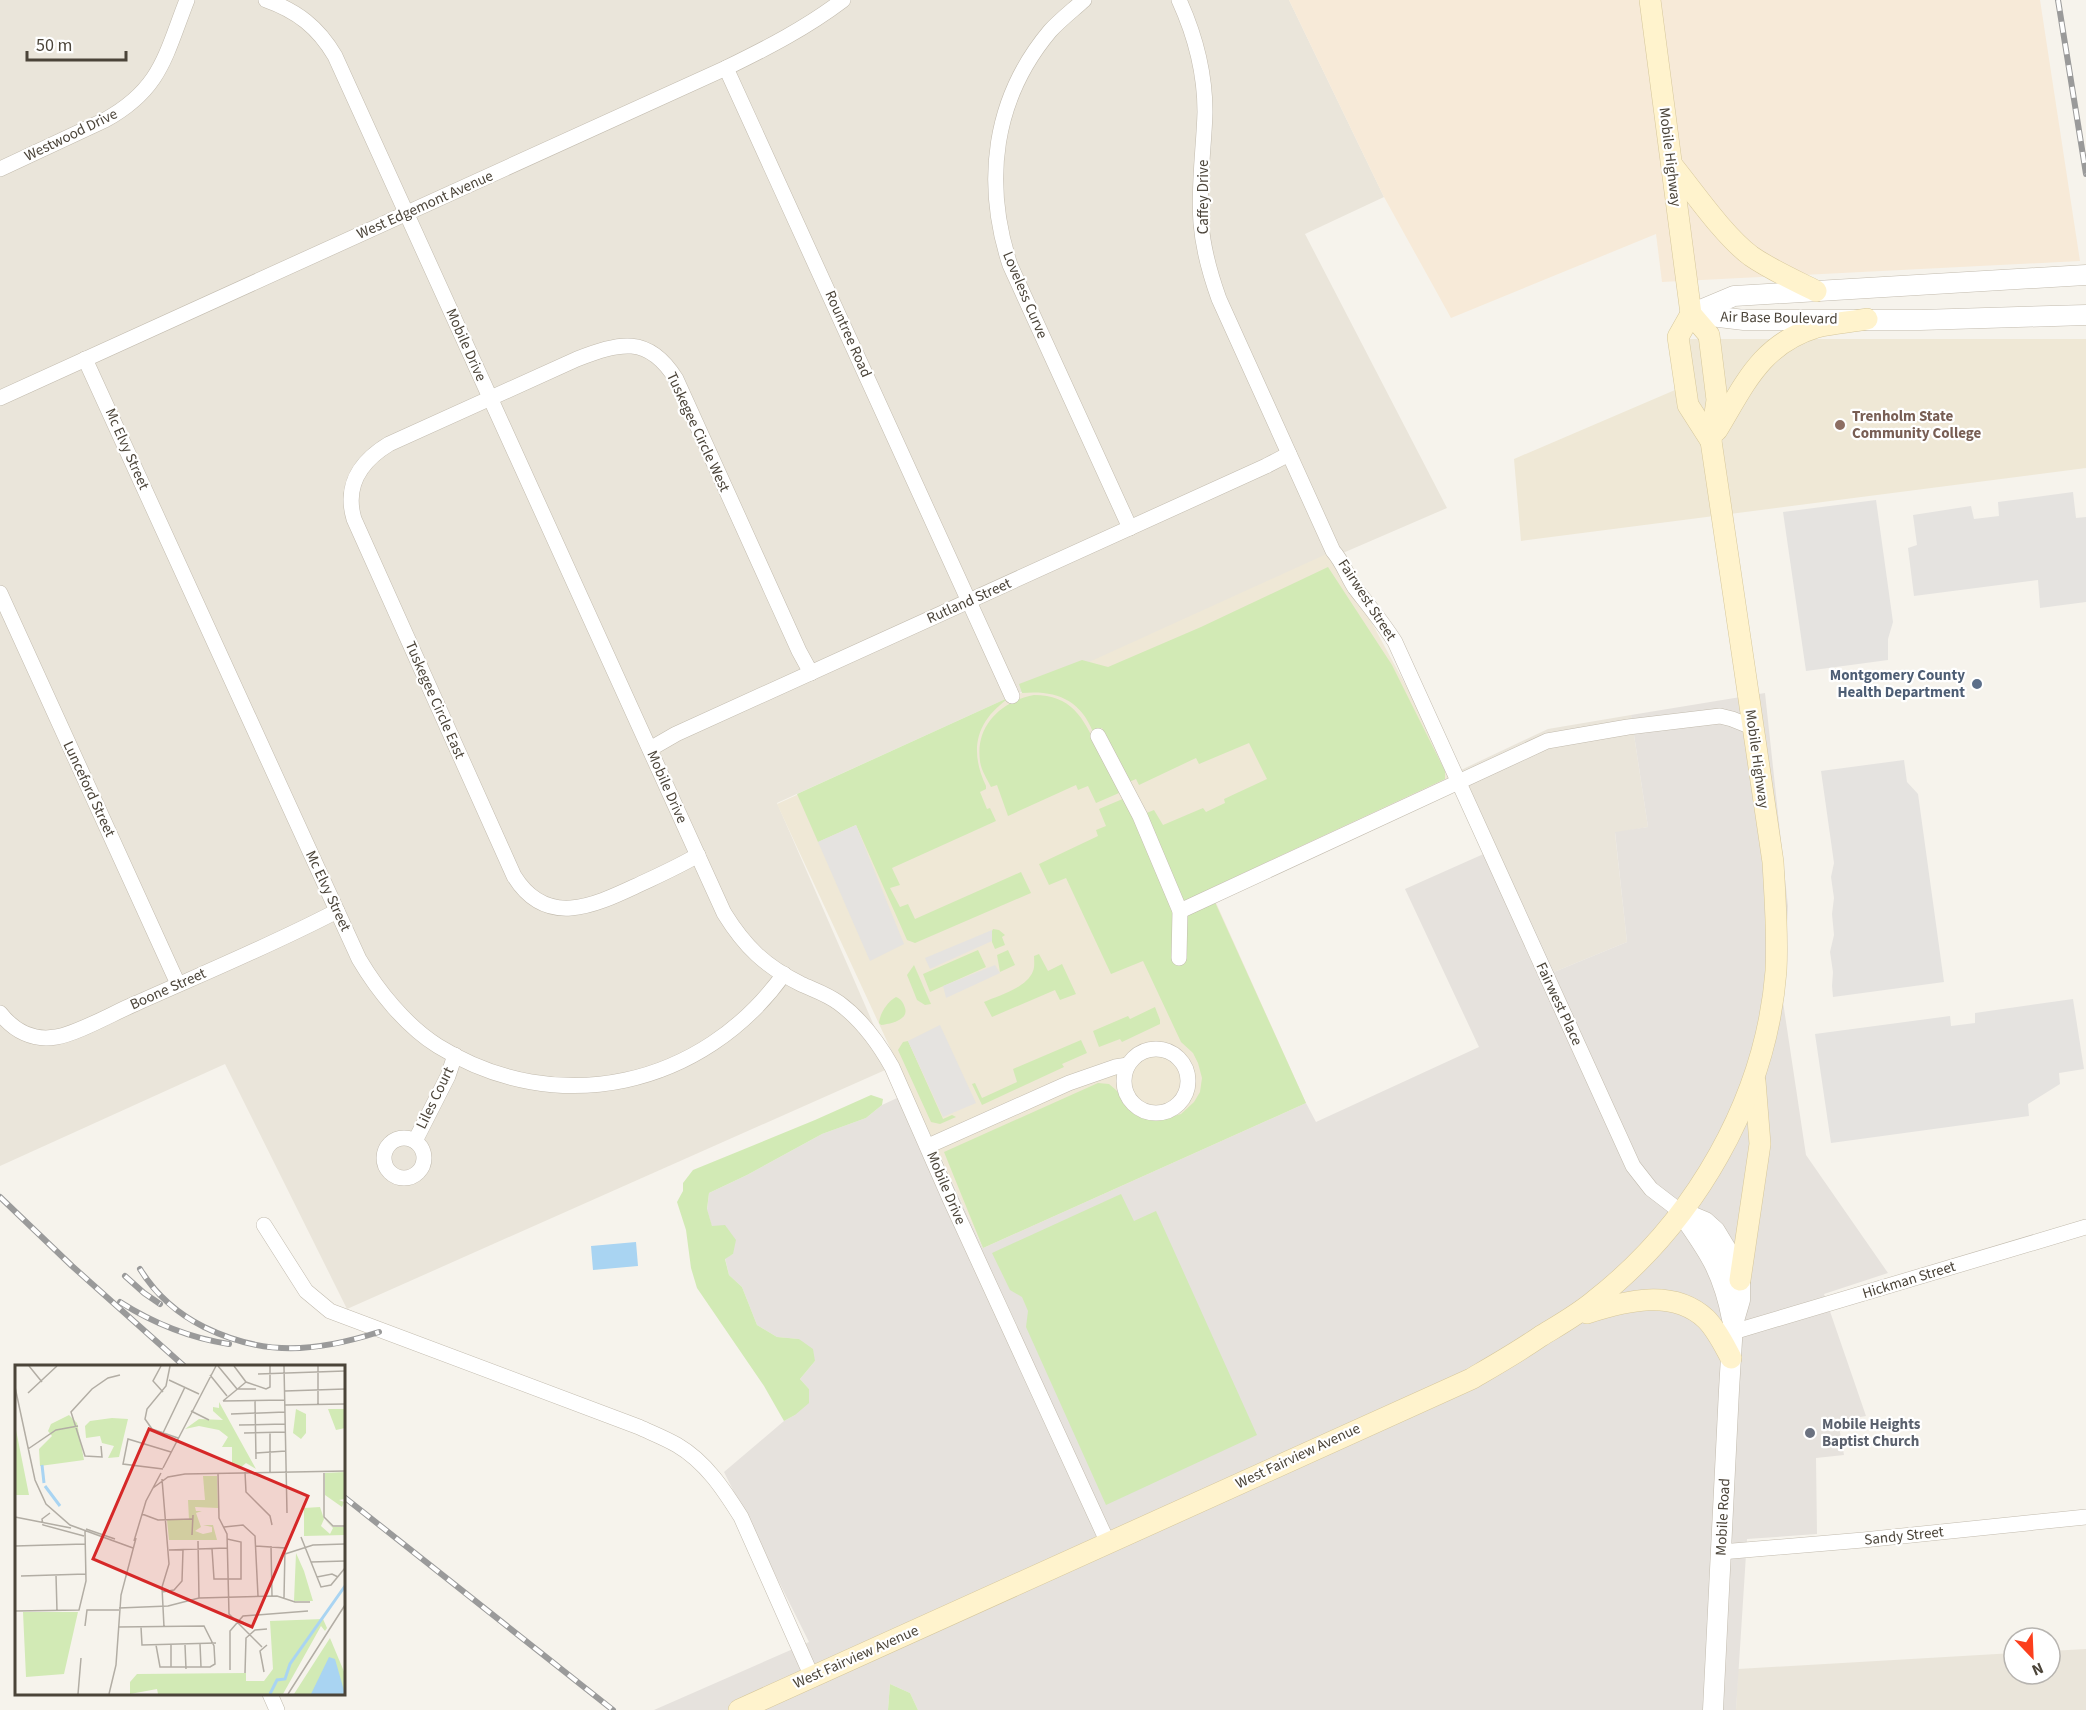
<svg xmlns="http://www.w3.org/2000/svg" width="2086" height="1710" font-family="'Source Sans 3',sans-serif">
<rect width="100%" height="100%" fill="#f6f3ec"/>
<g fill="#eae5da">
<path d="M0,0H1289L1384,197L1305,234L1447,508L1012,696L777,803L892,1067L347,1309L225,1064L0,1166Z"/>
<path d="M1631,715L1648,827L1615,833L1627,942L1554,972L1461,770L1548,729Z"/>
<path d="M2086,1649V1710H1736L1738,1669L2014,1653V1674H2050V1651Z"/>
</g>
<path fill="#f7ead8" d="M1289,0H2040L2080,261L1662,282L1656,234L1451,318L1384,197Z"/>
<path fill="#e6e2dd" d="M1765,693L1788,906L1783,1002L1806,1155L1888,1273L1824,1294L1866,1416L1838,1421L1844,1455L1816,1458L1817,1534L1747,1539L1736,1710H918L910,1693L890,1684L888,1710H654L809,1642L724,1472L784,1421L795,1415L809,1389L800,1379L815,1361L799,1339L777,1337L757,1325L742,1287L729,1275L725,1258L733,1254L712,1227L707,1210L709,1193L747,1175L822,1134L866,1118L882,1105L910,1092L983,1248L1306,1103L1316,1122L1479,1047L1405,889L1497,848L1554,972L1627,942L1615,832L1648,827L1631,715Z"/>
<g fill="#efe8d6">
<path d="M1669,339H2086V468L1521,541L1514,459L1675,390Z"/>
<path d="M1333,551L1458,782L1213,896L1306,1103L983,1248L777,804Z"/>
</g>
<g fill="#d2eab5">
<path d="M1328,567L1392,665L1445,771V779L1209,889L1306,1103L983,1248L944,1152L1098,1083L1109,1084L1116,1090L1136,1115L1156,1121L1181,1114L1194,1102L1200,1092L1202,1078L1198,1063L1193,1053L1181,1042L1143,961L1111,974L1066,878L1049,885L1039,864L1098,836L1096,830L1106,826L1099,809L1132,795L1139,816L1154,810L1163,825L1203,808L1206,812L1225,803L1224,799L1267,779L1249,743L1199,764L1196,758L1139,785L1136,779L1127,783L1102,728L1093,732C1080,699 1055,690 1022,693L1019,684L1082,660L1108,667L1201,627Z"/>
<path d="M1034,695C1071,695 1083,717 1097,747C1105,762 1112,778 1119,793L1096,803L1088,786L1078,790L1076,785L1008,816L997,785L991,787C987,779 981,770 980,761C975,725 1002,701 1034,695Z"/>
<path d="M1012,696C977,719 968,748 986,786V789L980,792L987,809L990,808L996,821L892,868L900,885L890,888L900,907L908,904L915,919L1021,872L1031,893L915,943L907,940L856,825L818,842L797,794Z"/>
<path d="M993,929L999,930L1005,935L1002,937L1005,945L995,949L992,942V931Z"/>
<path d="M978,950L986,967L930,992L923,974Z"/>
<path d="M1008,950L1015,965L1000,972L997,955Z"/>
<path d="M1039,954L1048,971L1062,964L1076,994L1060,1000L1055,990L992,1017L984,1002C999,995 1027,988 1033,971C1035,966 1034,960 1034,956Z"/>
<path d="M914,965L931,1004L925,1005L917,1000L907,975Z"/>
<path d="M896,997C901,999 903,1002 905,1008C909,1020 890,1024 881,1025L879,1023C880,1013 887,1002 896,997Z"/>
<path d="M1155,1007L1160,1020V1024L1122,1042L1120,1039L1099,1047L1093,1031L1128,1016L1130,1019Z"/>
<path d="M1081,1040L1087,1053L1062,1064L1064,1067L982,1105L972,1084L975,1083L982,1098L1017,1082L1013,1069Z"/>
<path d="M908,1041L943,1119L952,1115L956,1117L940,1124L931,1122L898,1050L903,1042Z"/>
<path d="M871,1095L883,1099L882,1105L866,1118L822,1134L747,1175L709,1193L707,1209L712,1226L725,1225L736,1240L733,1254L725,1259L729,1275L742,1287L757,1325L777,1337L799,1339L813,1349L815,1361L800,1379L809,1389V1403L795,1415L784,1421L764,1386L697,1288L691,1268L686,1230L677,1202L683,1191V1183L693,1170L815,1120Z"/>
<path d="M1121,1194L1134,1221L1156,1211L1257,1435L1106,1505L1026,1327L1028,1311L1022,1297L1010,1290L992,1253Z"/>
<path d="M890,1684L910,1693L918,1710H888Z"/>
</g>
<g fill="#e5e3e0">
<path d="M2073,492L2076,518L2086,517V602L2040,608L2038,580L1914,596L1908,548L1917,545L1913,515L1971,506L1974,519L1999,516L1998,502Z"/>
<path d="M1876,500L1893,622L1888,639V660L1806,671L1783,512Z"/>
<path d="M1904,760L1907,782L1918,794L1944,982L1833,997L1832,986L1833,972L1830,952L1834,935L1832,914L1834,898L1831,877L1834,863L1821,771Z"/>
<path d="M856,825L904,944L870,961L818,842Z"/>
<path d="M992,930V941L930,969L925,958Z"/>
<path d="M995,965L1000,973L946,998L943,986Z"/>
<path d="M2073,999L2084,1069L2059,1073L2060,1084L2028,1104L2029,1116L1831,1143L1815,1034L1950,1016L1951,1026L1975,1023V1013Z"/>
<path d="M940,1025L976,1103L943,1117L908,1041Z"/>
</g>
<path fill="#a9d4f2" d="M636,1242L638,1266L593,1270L591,1246Z"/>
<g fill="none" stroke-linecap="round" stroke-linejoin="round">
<defs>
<g id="minor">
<path d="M266,0C297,11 318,27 335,56L724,913C745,947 765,966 801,984C814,990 827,994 839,1003C862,1020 878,1042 892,1067L950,1199L1108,1543"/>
<path d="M1084,0C1073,10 1060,20 1050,31C993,99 983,182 1010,265L1130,528"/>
<path d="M1179,0C1195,35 1205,72 1205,112C1204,148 1198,186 1201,223C1203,249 1210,274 1219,299L1333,551C1343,562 1347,576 1355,588C1369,606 1383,623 1395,642L1633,1166L1651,1189L1681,1212"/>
<path d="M726,68L1012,696"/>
<path d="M0,169L105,120C161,89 165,56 187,0"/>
<path d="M85,359L359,959C378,991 406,1026 438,1046C557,1120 703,1087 784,974"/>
<path d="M0,398L726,68C767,48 806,28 843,0"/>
<path d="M0,593L178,984"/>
<path d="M1098,736L1140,816L1180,911L1179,958"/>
<path d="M650,749L676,734L1266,466L1289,454"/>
<path d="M698,855C678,867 657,876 636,886C593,906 546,928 514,876L354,519C344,485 361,461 389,444L577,359C619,343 648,334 676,379L799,651L811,673"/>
<path d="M1180,911L1547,741L1628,727L1720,716L1732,719L1752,727"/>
<path d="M0,1013C14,1031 33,1041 56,1037C77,1034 115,1012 137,1003C204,973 272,945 337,911"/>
<circle cx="1156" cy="1081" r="32"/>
<circle cx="404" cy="1158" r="20"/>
<path d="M415,1141L448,1076L455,1055"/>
<path d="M928,1146L1069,1083L1115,1067L1128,1065"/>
<path d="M264,1225L306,1291L330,1311L639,1427C652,1433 665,1438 677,1445C706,1462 724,1490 741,1517L812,1677"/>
<path d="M1733,1332L2086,1227"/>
<path d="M1721,1552L1863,1540L2086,1517"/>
<path d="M270,1694L277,1710"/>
</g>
<g id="tertiary">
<path d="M1691,314L1734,296L2086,275"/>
<path d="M1694,314L1744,320H1920L2086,315"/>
<path d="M1681,1212L1705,1222L1715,1231L1732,1259L1740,1280V1300L1733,1324L1729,1390L1713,1710"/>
<path d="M1681,1212C1708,1250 1723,1271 1732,1319"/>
</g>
<g id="secondary">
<path d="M1672,165C1694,192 1724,236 1751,256C1771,270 1794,280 1816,291"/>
<path d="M1691,314L1678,337L1688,405L1711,441"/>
<path d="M1717,430C1745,384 1761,344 1817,327C1833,323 1851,322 1867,319"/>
<path d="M1740,1280L1760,1144L1755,1081"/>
<path d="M1587,1313C1625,1301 1673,1288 1706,1319C1717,1330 1724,1345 1731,1358"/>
<path d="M739,1710L1471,1379C1495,1365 1518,1352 1541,1336C1559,1325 1577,1315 1594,1301C1695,1222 1766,1099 1776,971C1778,934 1775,898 1773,862L1711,441L1717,400L1709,335L1691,314L1650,0"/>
</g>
</defs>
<use href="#minor" stroke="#c2bbae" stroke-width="16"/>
<use href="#tertiary" stroke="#c2bbae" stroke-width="21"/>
<use href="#secondary" stroke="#d6c79b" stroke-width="22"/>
<use href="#minor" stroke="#fff" stroke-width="15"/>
<use href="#tertiary" stroke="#fff" stroke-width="20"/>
<use href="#secondary" stroke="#fff3cd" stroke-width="21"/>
<defs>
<g id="rail">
<path d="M2058,0L2086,174"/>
<path d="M0,1197L72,1266L184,1366"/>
<path d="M140,1269C156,1295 176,1313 204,1327C265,1357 316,1352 379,1332"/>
<path d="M125,1276L144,1293L160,1304"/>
<path d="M120,1302C153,1323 190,1338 229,1344"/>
<path d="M344,1497L613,1710"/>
</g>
</defs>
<use href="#rail" stroke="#9a9a9a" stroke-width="6"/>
<use href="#rail" stroke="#fff" stroke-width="4" stroke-dasharray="11" stroke-linecap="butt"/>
</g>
<circle fill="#8d6e63" stroke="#fff" stroke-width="2" cx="1840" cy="425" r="6"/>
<circle fill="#5c6f8a" stroke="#fff" stroke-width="2" cx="1977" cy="684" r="6"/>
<circle fill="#6b7280" stroke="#fff" stroke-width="2" cx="1810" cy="1433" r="6"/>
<g text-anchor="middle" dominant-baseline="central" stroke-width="4.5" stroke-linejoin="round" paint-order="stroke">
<g font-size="15" fill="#4b4439" stroke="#fff">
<text transform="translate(71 135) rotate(-26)">Westwood Drive</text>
<text transform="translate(1670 157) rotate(83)">Mobile Highway</text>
<text transform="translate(1203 197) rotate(-90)">Caffey Drive</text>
<text transform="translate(425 205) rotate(-24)">West Edgemont Avenue</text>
<text transform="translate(1025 295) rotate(67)">Loveless Curve</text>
<text transform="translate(1779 318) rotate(1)">Air Base Boulevard</text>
<text transform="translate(848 334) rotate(66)">Rountree Road</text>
<text transform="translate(466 345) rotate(66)">Mobile Drive</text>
<text transform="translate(698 432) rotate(65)">Tuskegee Circle West</text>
<text transform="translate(127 449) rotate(66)">Mc Elvy Street</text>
<text transform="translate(1367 600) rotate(57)">Fairwest Street</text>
<text transform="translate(969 601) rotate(-24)">Rutland Street</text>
<text transform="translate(435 700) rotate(66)">Tuskegee Circle East</text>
<text transform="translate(1757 759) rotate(82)">Mobile Highway</text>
<text transform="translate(667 787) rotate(66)">Mobile Drive</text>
<text transform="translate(89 789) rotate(65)">Lunceford Street</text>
<text transform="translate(328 891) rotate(65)">Mc Elvy Street</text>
<text transform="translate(168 989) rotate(-24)">Boone Street</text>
<text transform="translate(1559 1004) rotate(65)">Fairwest Place</text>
<text transform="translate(435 1098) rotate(-64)">Liles Court</text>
<text transform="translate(946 1188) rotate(67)">Mobile Drive</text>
<text transform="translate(1909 1280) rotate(-17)">Hickman Street</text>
<text transform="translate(1298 1456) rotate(-25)">West Fairview Avenue</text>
<text transform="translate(1723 1517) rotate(-87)">Mobile Road</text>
<text transform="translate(1904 1536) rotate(-6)">Sandy Street</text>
<text transform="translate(856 1657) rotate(-24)">West Fairview Avenue</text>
</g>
<g font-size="15" font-weight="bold" fill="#785e54" stroke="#fff" text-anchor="start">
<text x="1852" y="416">Trenholm State<tspan x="1852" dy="17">Community College</tspan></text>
</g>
<g font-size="15" font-weight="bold" fill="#4e5e75" stroke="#fff" text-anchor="end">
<text x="1965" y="675">Montgomery County<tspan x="1965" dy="17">Health Department</tspan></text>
</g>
<g font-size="15" font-weight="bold" fill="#5b616d" stroke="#fff" text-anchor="start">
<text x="1822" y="1424">Mobile Heights<tspan x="1822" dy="17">Baptist Church</tspan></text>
</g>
</g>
<g transform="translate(15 1365)">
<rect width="330" height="330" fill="#f6f3ec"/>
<path d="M204,37L226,77L241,104L231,98L224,104L217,98V82H207L213,72L204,65L184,61L170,64L184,54L208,55L198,46V42L204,43ZM281,44L291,49V68L286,74L278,68ZM313,44H330V63L321,65ZM54,50L62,58L69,95L25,101L24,84L37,71L33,66L36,59ZM97,53L113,54L104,92L93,93L99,81L87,78L85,71L71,73L70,61L75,56ZM0,65H1L14,130H0ZM330,107V134L324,135L329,137L327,142L310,130V108ZM188,111H202L203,143L180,142L181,146H187L181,148L186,162L180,166L188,169L197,167V162L188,160H198L202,175H154L152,155H174L173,135H190ZM305,142L309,154L306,161L315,169L318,163L310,155L318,162H330V170L289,171V143ZM281,188L289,206L298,236H279ZM8,247H63L49,309L11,312ZM308,254L312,263L310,266L306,261L268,329H143L142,324L115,329V317L122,309L231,308V316H249L258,304L255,256ZM315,273L330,309V329H279Z" fill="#d2eab5"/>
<path d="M314,292L320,294L330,329H296Z" fill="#a9d4f2"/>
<path fill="none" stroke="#a9d4f2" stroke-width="3" d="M27,100L29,118M30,121L45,141M255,329L262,315L270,314L275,299L330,221"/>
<path fill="none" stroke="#b2ada4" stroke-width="1.5" d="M14,1L27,17M146,1L138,16L148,27M155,1L151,21L132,44L130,54L137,64L163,73M203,1L222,24H241M219,1L231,17L251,24L255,22V1M269,1L272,148M303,1V39M243,9L330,6M195,10L212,31M154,15L184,29M0,22L20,115L31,139L55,160L118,183M270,26L330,24M13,28L42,1M208,36L270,35M208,36L231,17M240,36L241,94M270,40L330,39M176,46L194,55M216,49L270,47M224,60L270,59M255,67V107M148,68L170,22M229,68L270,67M86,81L87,92L70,91L56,47L77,24L93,13L105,10M13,84L41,65L63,61M241,88L271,86M148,103L201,1M148,104L108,99L113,74L156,87M309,106V152L318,161H330M230,107L231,127L255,151L257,160M203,108L204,153L212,169L214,249L247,282M147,114L154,199L147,222L149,262M138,123L153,112L170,109L330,106M35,148L27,154L28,160L69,171M127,149L143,155L177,154M0,152L56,163M209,162L228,160L240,171L243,231M71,164L100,174M177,170L178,150M286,172L306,222L316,220L330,203M119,176L131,136L146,108M183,176L184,233M0,181L70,179M241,181L270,183L269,233M256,181L257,231M197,184L199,214H226V177L212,174M154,185L212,183M270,189L298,180L330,179M296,197L330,196M41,210L42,246M6,211L71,209M302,212L317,209L323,212M147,227L159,225L167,216L168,185M104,243L153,241L184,233L262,231L280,237H295M0,246L64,245L71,216L70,166M70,261L72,245H104M103,262L189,261L199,281L200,299L195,302H145L141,280M126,262L127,280L201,278M185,279L186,302M156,280V302M170,280L171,304M215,305V266L228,251L293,246M249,307L245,286L252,280M230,308L231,273L240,265L252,264M63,329L66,293M94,329L101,300L106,230L121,173M273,329L330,240"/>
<path fill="#d62828" fill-opacity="0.15" stroke="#d62828" stroke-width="3" d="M134,64L293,131L237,262L78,194Z"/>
<rect width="330" height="330" fill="none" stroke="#4b4439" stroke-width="3"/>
</g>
<g transform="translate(2032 1656) rotate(157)"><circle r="28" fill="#ffffff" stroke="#b7b4b0" stroke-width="1.5"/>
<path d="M0-4.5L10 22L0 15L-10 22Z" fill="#fc3f1d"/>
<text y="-9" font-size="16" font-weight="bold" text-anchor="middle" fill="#4b4439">N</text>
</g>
<path d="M27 51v9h99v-9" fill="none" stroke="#4b4439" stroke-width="3"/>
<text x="36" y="51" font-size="18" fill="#4b4439" stroke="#ffffff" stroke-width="4.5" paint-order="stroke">50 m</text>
</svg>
